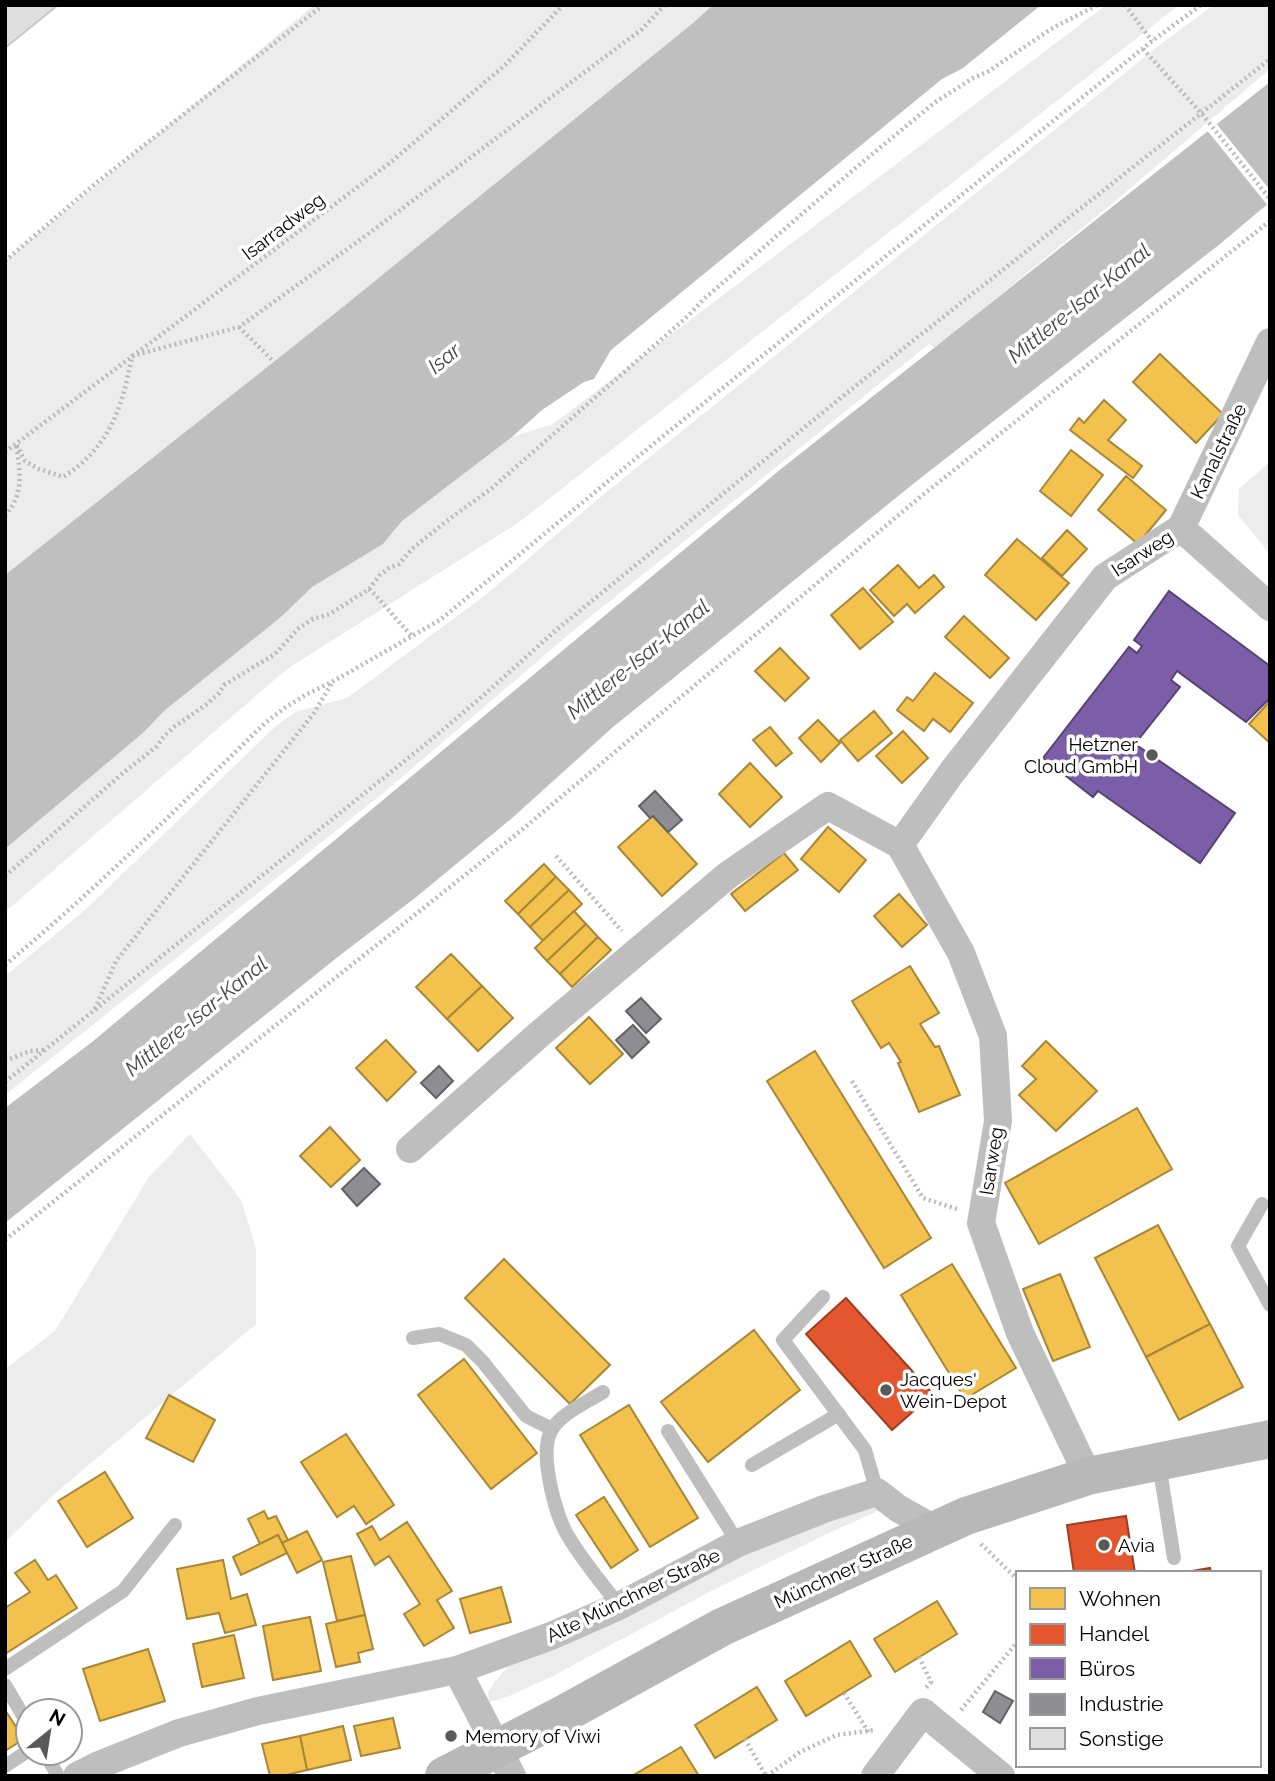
<svg xmlns="http://www.w3.org/2000/svg" width="1275" height="1781" font-family="Raleway,sans-serif">
<rect width="100%" height="100%" fill="#fff"/>
<g fill="#ececec">
<path d="M314,5H713L693,23L344,306L5,575V261Z"/>
<path d="M1106,5H1179L518,523L287,669L5,912V849L144,732L164,711L281,617L312,586L383,544L402,521L512,437L553,424Z"/>
<path d="M1214,5H1270V69L1113,203L935,348L929,344L574,630L382,794L5,1095V976L85,910L277,725L296,712L347,698L488,593L592,504L981,189L1162,43Z"/>
<path d="M1270,462V554L1238,515L1239,489Z"/>
<path d="M190,1134L241,1200L256,1248V1324L53,1495L5,1542V1369L55,1331L149,1177Z"/>
<path d="M881,1506L883,1509L833,1531L711,1591L553,1676L507,1697L489,1702L488,1693L495,1681L508,1667L540,1653L731,1559L842,1516Z"/>
</g>
<g fill="#bfbfbf">
<path d="M713,5H1041L963,68L942,79L611,350L594,379L584,382L542,410L512,437L402,521L383,544L312,587L281,617L164,711L144,732L5,849V575L344,306L693,23Z"/>
<path d="M1270,82V202L1220,244L913,484L613,727L511,819L415,898L339,956L5,1223V1108L92,1042L781,469Z"/>
</g>
<path fill="#fff" d="M1215,122L1270,190L1269,207L1206,129Z"/>
<g fill="#f2c14e" stroke="#a98737" stroke-width="2">
<path d="M1160,354L1223,414L1196,443L1133,382Z"/>
<path d="M1104,400L1126,420L1108,440L1142,466L1133,478L1070,430L1079,418L1084,423Z"/>
<path d="M1071,450L1103,475L1071,516L1040,491Z"/>
<path d="M1126,476L1166,510L1138,544L1098,510Z"/>
<path d="M1067,530L1087,549L1062,576L1042,558Z"/>
<path d="M1017,539L1069,583L1036,620L985,575Z"/>
<path d="M898,565L919,588L934,575L944,587L915,613L907,604L894,616L870,590Z"/>
<path d="M863,588L893,622L860,649L831,615Z"/>
<path d="M964,616L1009,658L990,678L945,637Z"/>
<path d="M780,648L809,678L785,701L755,671Z"/>
<path d="M935,673L973,703L950,732L933,719L924,731L897,710L907,697L913,701Z"/>
<path d="M1270,701V743L1249,724Z"/>
<path d="M874,711L892,733L858,761L840,740Z"/>
<path d="M818,720L840,743L821,762L799,738Z"/>
<path d="M770,727L792,753L776,766L753,740Z"/>
<path d="M903,731L928,758L902,783L876,756Z"/>
<path d="M750,763L782,797L750,827L719,794Z"/>
<path d="M653,816L697,864L662,896L618,847Z"/>
<path d="M828,827L866,860L839,892L801,859Z"/>
<path d="M784,853L798,870L745,911L731,894Z"/>
<path d="M544,864L556,877L518,914L505,901Z"/>
<path d="M556,877L569,890L530,927L518,914Z"/>
<path d="M569,890L582,904L543,941L530,927Z"/>
<path d="M899,894L927,925L902,947L874,916Z"/>
<path d="M574,911L586,924L547,961L535,948Z"/>
<path d="M586,924L598,937L560,974L547,961Z"/>
<path d="M598,937L611,950L572,987L560,974Z"/>
<path d="M451,954L482,986L447,1019L416,987Z"/>
<path d="M910,966L939,1013L920,1024L935,1047L939,1046L960,1095L919,1112L898,1063L901,1062L889,1043L881,1048L852,1001Z"/>
<path d="M482,986L513,1018L478,1051L447,1019Z"/>
<path d="M589,1017L623,1054L590,1084L556,1048Z"/>
<path d="M386,1040L416,1072L387,1101L356,1068Z"/>
<path d="M1046,1041L1097,1091L1056,1131L1019,1095L1036,1079L1022,1066Z"/>
<path d="M815,1051L931,1238L884,1268L767,1081Z"/>
<path d="M1137,1108L1172,1169L1039,1244L1005,1183Z"/>
<path d="M330,1127L360,1160L331,1187L300,1156Z"/>
<path d="M1158,1225L1210,1324L1146,1357L1095,1258Z"/>
<path d="M504,1259L610,1365L570,1404L465,1298Z"/>
<path d="M952,1264L1016,1368L965,1399L901,1295Z"/>
<path d="M1060,1274L1090,1347L1053,1361L1023,1289Z"/>
<path d="M1210,1324L1243,1387L1179,1420L1146,1357Z"/>
<path d="M754,1330L800,1390L708,1462L661,1402Z"/>
<path d="M464,1359L537,1453L491,1489L418,1395Z"/>
<path d="M169,1395L215,1420L193,1462L146,1438Z"/>
<path d="M629,1405L698,1518L650,1547L580,1435Z"/>
<path d="M346,1434L394,1505L366,1524L354,1506L337,1517L301,1462Z"/>
<path d="M105,1472L133,1518L87,1547L58,1501Z"/>
<path d="M604,1497L638,1550L611,1568L576,1515Z"/>
<path d="M264,1511L268,1519L276,1516L288,1540L282,1543L278,1535L260,1544L248,1519Z"/>
<path d="M407,1522L452,1591L437,1600L454,1628L424,1646L404,1614L420,1604L389,1556L375,1565L357,1534L372,1526L380,1540Z"/>
<path d="M307,1531L322,1560L297,1573L282,1543Z"/>
<path d="M278,1535L287,1553L241,1575L233,1557Z"/>
<path d="M351,1556L365,1615L337,1621L323,1562Z"/>
<path d="M35,1560L48,1580L56,1575L77,1608L5,1654V1608L30,1592L15,1573Z"/>
<path d="M223,1560L231,1599L247,1594L256,1625L225,1633L219,1613L187,1619L177,1569Z"/>
<path d="M501,1587L511,1622L470,1633L460,1599Z"/>
<path d="M937,1601L957,1634L895,1672L874,1639Z"/>
<path d="M365,1615L373,1649L358,1653L360,1662L336,1667L326,1624Z"/>
<path d="M310,1617L321,1671L273,1680L263,1626Z"/>
<path d="M234,1635L244,1678L202,1687L193,1644Z"/>
<path d="M850,1641L871,1676L806,1716L785,1681Z"/>
<path d="M148,1649L165,1701L100,1721L83,1669Z"/>
<path d="M757,1687L777,1720L715,1758L695,1725Z"/>
<path d="M5,1710L24,1739L5,1751Z"/>
<path d="M393,1718L400,1748L361,1756L354,1726Z"/>
<path d="M343,1726L351,1760L307,1770L300,1736Z"/>
<path d="M300,1736L307,1770L282,1776H270L262,1744Z"/>
<path d="M681,1747L699,1776H632Z"/>
</g>
<g fill="#e4572e" stroke="#a03d20" stroke-width="2">
<path d="M846,1298L933,1394L892,1430L806,1334Z"/>
<path d="M1126,1516L1135,1573H1074L1067,1525Z"/>
<path d="M1210,1568L1211,1573H1180Z"/>
</g>
<path fill="#7b5ea7" stroke="#564275" stroke-width="2" d="M1169,591L1270,666V698L1246,722L1177,671L1171,680L1180,687L1135,744L1235,813L1200,863L1098,791L1093,797L1043,758L1129,647L1137,653L1142,646L1134,640Z"/>
<g fill="#8d8d92" stroke="#636366" stroke-width="2">
<path d="M655,791L682,820L668,832L653,816L650,818L639,806Z"/>
<path d="M641,998L661,1019L646,1033L626,1011Z"/>
<path d="M633,1025L649,1042L632,1058L616,1040Z"/>
<path d="M439,1066L453,1081L436,1098L421,1083Z"/>
<path d="M364,1168L380,1184L357,1206L342,1189Z"/>
<path d="M995,1691L1013,1701L1000,1723L983,1712Z"/>
</g>
<path fill="#dfdfdf" stroke="#c7c7c7" stroke-width="2" d="M5,5H58L5,48Z"/>
<g fill="none" stroke-linecap="round" stroke-linejoin="round">
<g stroke="#b9b9b9" stroke-width="4.5" stroke-dasharray="2 3.5" stroke-linecap="butt">
<path d="M1125,5L1152,41"/>
<path d="M1143,49L1202,114L1270,199"/>
<path d="M5,261L96,183L323,5"/>
<path d="M239,327L274,362"/>
<path d="M5,452L391,162L504,66L563,5"/>
<path d="M5,516C25,492 20,472 16,444L25,461L39,469L63,477C110,447 122,408 132,356L239,327L364,237L641,30L665,5"/>
<path d="M369,589C385,604 397,621 413,637"/>
<path d="M556,856L622,931"/>
<path d="M5,876L123,773L156,747L165,735L174,727L207,704L219,693L224,685L275,654L299,628L313,619L330,614L369,589L380,575L389,568L399,564L412,549L444,523L492,488L688,316L704,299L840,181L934,103L973,78L989,71L1051,29L1097,5"/>
<path d="M5,965C96,889 180,806 265,723L286,707L307,694L332,682L440,620L652,445L1152,41L1201,5"/>
<path d="M95,1009L116,961L314,713L332,683"/>
<path d="M5,1061L30,1051L44,1050"/>
<path d="M852,1081L923,1198L957,1209"/>
<path d="M5,1082L432,739L485,694L555,631L843,396L1270,59"/>
<path d="M5,1240L518,833L925,493L1270,221"/>
<path d="M981,1544L1018,1580"/>
<path d="M919,1657L931,1682L926,1688"/>
<path d="M844,1693L869,1733"/>
<path d="M961,1710L1018,1641"/>
<path d="M745,1739L766,1776"/>
<path d="M767,1776L800,1752L837,1735L874,1730"/>
</g>
<g stroke="#bebebe" stroke-width="14">
<path d="M1262,1204L1238,1246L1270,1305"/>
<path d="M823,1297L783,1340L865,1450L877,1492"/>
<path d="M413,1338L439,1334L466,1345L483,1362L526,1416L552,1429"/>
<path d="M603,1392C586,1403 561,1413 551,1431C539,1453 555,1515 568,1536C582,1560 602,1583 619,1606"/>
<path d="M668,1431L738,1543"/>
<path d="M1159,1464L1174,1558"/>
<path d="M752,1465L839,1414"/>
<path d="M5,1669L123,1591L175,1525"/>
<path d="M5,1685L28,1724"/>
<path d="M45,1753L58,1776"/>
<path d="M5,1766L28,1751"/>
</g>
<g stroke="#bebebe" stroke-width="28">
<path d="M1270,342L1181,528L1270,607"/>
<path d="M410,1149L543,1031L728,875L828,806L900,845"/>
<path d="M1088,1476L1020,1333L981,1223L998,1121L993,1036L961,953L900,845L952,772L1105,577L1181,528"/>
<path d="M457,1670L512,1776"/>
<path d="M77,1776L99,1765L179,1733L258,1711L457,1670L551,1636L619,1606L738,1543L824,1509L877,1492L899,1509L935,1529"/>
<path d="M875,1776L923,1712L1001,1776"/>
</g>
<path stroke="#b8b8b8" stroke-width="38" d="M444,1776L562,1715L722,1627L966,1516L1088,1476L1270,1439"/>
</g>
<g fill="#595959" stroke="#fff" stroke-width="2.5">
<circle cx="1152" cy="755" r="7"/>
<circle cx="886" cy="1390" r="7"/>
<circle cx="1104" cy="1545" r="7"/>
<circle cx="451" cy="1736" r="7"/>
</g>
<g text-anchor="middle" dominant-baseline="central" stroke-width="7" stroke-linejoin="round" paint-order="stroke">
<g font-size="19" fill="#000" stroke="#fff">
<text transform="translate(283 226) rotate(-37)">Isarradweg</text>
<text transform="translate(1218 451) rotate(-64)">Kanalstraße</text>
<text transform="translate(1142 553) rotate(-33)">Isarweg</text>
<text transform="translate(991 1161) rotate(-81)">Isarweg</text>
<text transform="translate(843 1571) rotate(-25)">Münchner Straße</text>
<text transform="translate(633 1595) rotate(-26)">Alte Münchner Straße</text>
</g>
<g font-size="19" fill="#000" stroke="#fff" text-anchor="start">
<text x="1138" y="744" text-anchor="end">Hetzner<tspan x="1138" dy="22">Cloud GmbH</tspan></text>
<text x="900" y="1379">Jacques'<tspan x="900" dy="22">Wein-Depot</tspan></text>
<text x="1118" y="1545">Avia</text>
<text x="465" y="1736">Memory of Viwi</text>
</g>
<g font-size="21" font-style="italic" fill="#444" stroke="#fff">
<text transform="translate(1079 303) rotate(-39)">Mittlere-Isar-Kanal</text>
<text transform="translate(444 358) rotate(-39)">Isar</text>
<text transform="translate(638 659) rotate(-39)">Mittlere-Isar-Kanal</text>
<text transform="translate(196 1016) rotate(-39)">Mittlere-Isar-Kanal</text>
</g>
</g>
<rect width="1275" height="1781" fill="none" stroke="#000000" stroke-width="14"/>
<rect x="1016" y="1571" width="245" height="196" fill="#ffffff" stroke="#999999" stroke-width="2"/>
<rect x="1030" y="1588" width="35" height="21" fill="#f2c14e" stroke="#999999" stroke-width="2"/>
<text x="1079" y="1606" font-size="21" fill="#000000">Wohnen</text>
<rect x="1030" y="1624" width="35" height="21" fill="#e4572e" stroke="#999999" stroke-width="2"/>
<text x="1079" y="1641" font-size="21" fill="#000000">Handel</text>
<rect x="1030" y="1658" width="35" height="21" fill="#7b5ea7" stroke="#999999" stroke-width="2"/>
<text x="1079" y="1676" font-size="21" fill="#000000">Büros</text>
<rect x="1030" y="1694" width="35" height="21" fill="#8d8d92" stroke="#999999" stroke-width="2"/>
<text x="1079" y="1711" font-size="21" fill="#000000">Industrie</text>
<rect x="1030" y="1728" width="35" height="21" fill="#dfdfdf" stroke="#999999" stroke-width="2"/>
<text x="1079" y="1746" font-size="21" fill="#000000">Sonstige</text>
<g transform="translate(49 1732) rotate(30)"><circle r="33" fill="#ffffff" stroke="#999999" stroke-width="2"/>
<path d="M0-5L12 26L0 18L-12 26Z" fill="#595959"/>
<text y="-10" font-size="19" font-weight="bold" text-anchor="middle" fill="#000000">N</text>
</g>
</svg>
